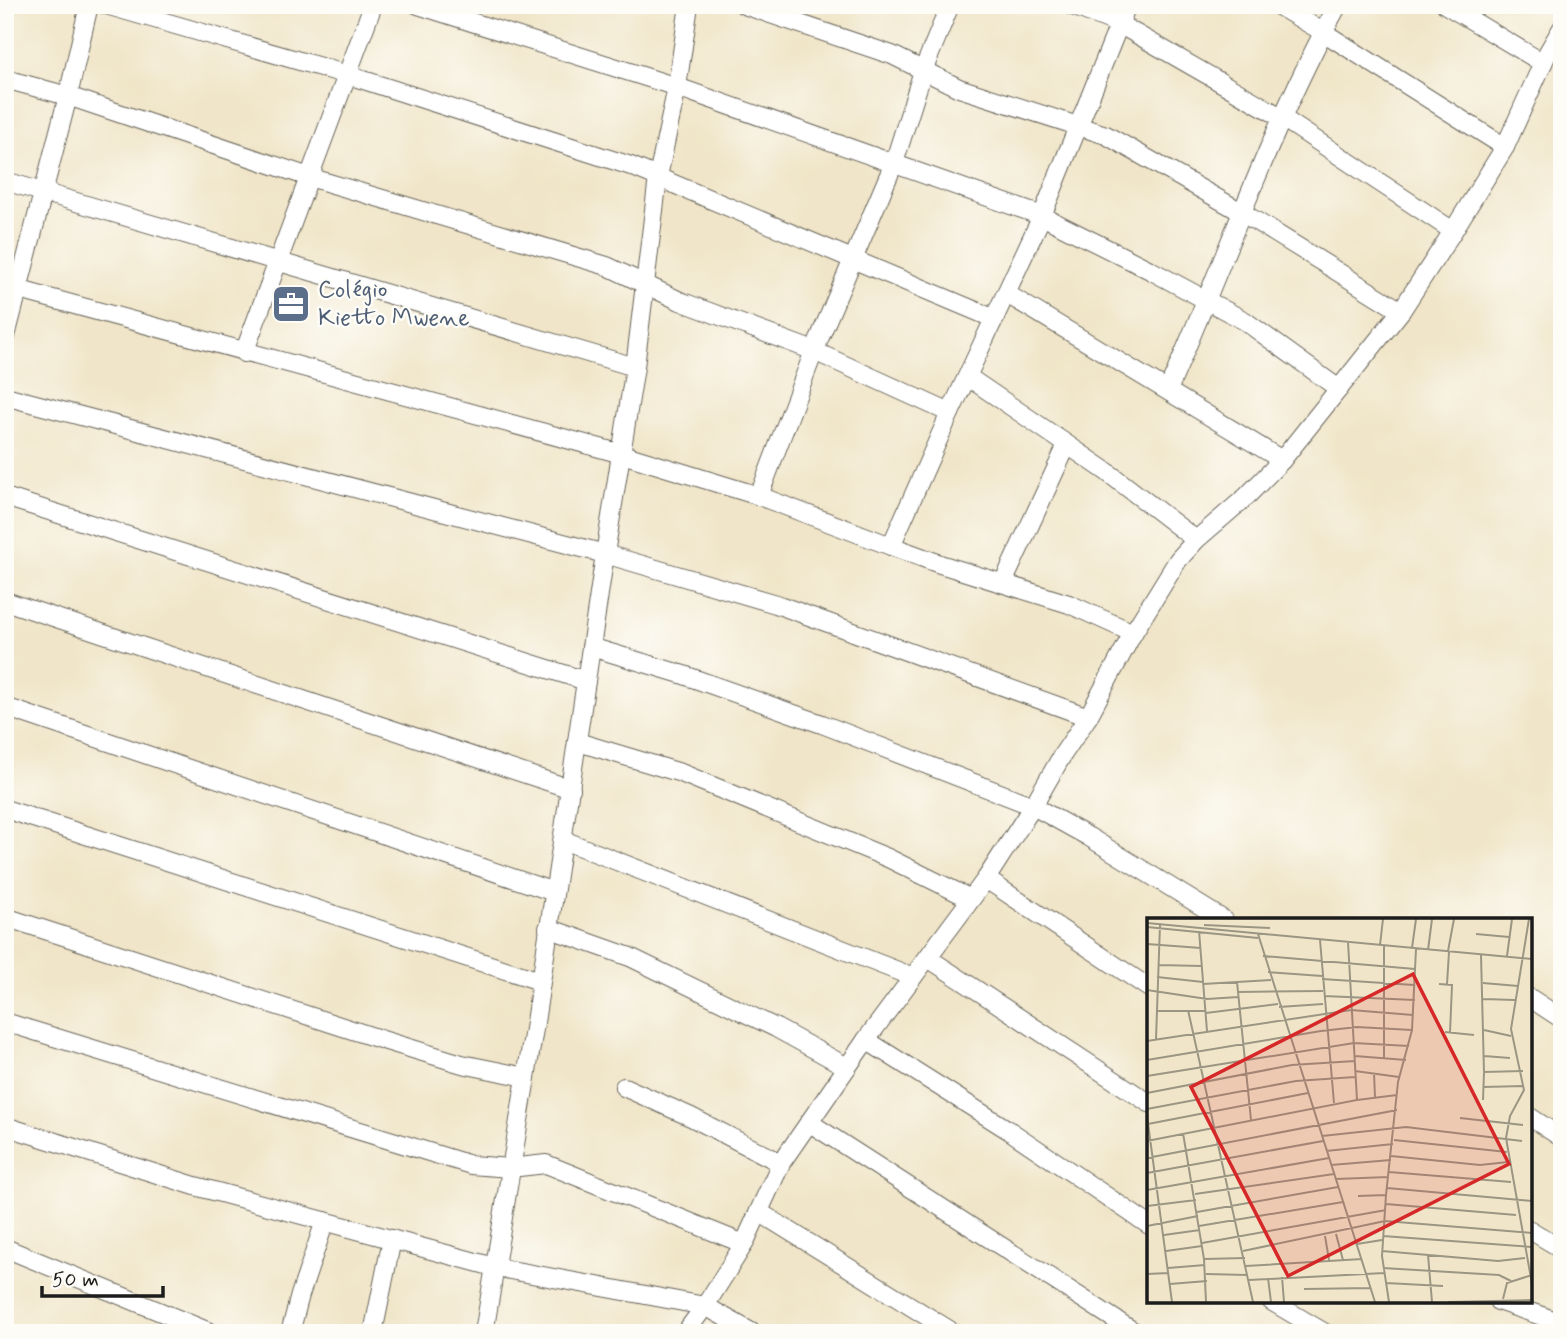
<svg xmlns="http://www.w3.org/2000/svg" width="1567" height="1338" font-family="Mynerve,sans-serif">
<rect width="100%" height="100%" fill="#fdfcf7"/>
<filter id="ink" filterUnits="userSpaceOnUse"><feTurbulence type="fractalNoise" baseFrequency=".0143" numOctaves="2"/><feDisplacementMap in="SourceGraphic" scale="14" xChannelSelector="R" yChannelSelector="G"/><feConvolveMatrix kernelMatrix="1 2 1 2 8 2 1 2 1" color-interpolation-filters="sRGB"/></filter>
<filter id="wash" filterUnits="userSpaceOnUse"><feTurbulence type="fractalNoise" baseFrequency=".00686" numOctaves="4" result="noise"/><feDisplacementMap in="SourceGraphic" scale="28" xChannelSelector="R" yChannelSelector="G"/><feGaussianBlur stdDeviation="1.57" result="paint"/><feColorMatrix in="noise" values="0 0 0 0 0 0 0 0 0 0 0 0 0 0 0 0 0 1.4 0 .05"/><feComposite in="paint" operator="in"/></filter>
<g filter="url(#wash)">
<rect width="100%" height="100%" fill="#f0e5c8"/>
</g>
<g filter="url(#ink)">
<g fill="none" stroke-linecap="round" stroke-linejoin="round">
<defs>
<g id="street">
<path d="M106,5L348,75L631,166L995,319"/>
<path d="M418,5L677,87L1042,216L1150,270L1245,321L1339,389"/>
<path d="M744,5L892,55L959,88L1106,135L1243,213L1401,311"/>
<path d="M1070,5L1119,24L1281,117L1453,231"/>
<path d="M1277,5L1323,32L1505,147"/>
<path d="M1446,5L1543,63"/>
<path d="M5,79L68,96L309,177L607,266L680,301L814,351L950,413"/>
<path d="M5,181L635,367"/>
<path d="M5,286L622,454L759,496L891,546L950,413L1042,216L1127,5"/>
<path d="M1007,294L1282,460"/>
<path d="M5,340L68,96L89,5"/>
<path d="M244,353L373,5"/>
<path d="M968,377L1106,471L1196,540"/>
<path d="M1168,390C1225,262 1270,128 1338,5"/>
<path d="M5,396L605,554L776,604L1088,717"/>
<path d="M759,496L814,351L894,163L923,71L950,5"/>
<path d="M5,497L586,681"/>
<path d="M891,546L940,564L1069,604L1133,633"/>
<path d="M1003,583L1067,445"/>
<path d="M5,601L571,789"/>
<path d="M591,647L684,675L822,724L1033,806L1089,837L1224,920"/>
<path d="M5,707L554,892"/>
<path d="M578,742L681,773L888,858L971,899"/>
<path d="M5,809L540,981"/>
<path d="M563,840L913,977"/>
<path d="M986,879L1149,988"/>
<path d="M5,917L386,1041L462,1064L526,1077"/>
<path d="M548,928L630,957L776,1028L847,1067"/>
<path d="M928,958L1149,1103"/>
<path d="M1530,998L1562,1019"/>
<path d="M5,1022L471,1165L510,1168L546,1164L744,1244"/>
<path d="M866,1040L1010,1131L1149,1225"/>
<path d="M624,1087L691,1117L781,1163"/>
<path d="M1530,1117L1562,1138"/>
<path d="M810,1123L1136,1333"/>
<path d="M5,1126L195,1186L494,1267L705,1306L753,1333"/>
<path d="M759,1212L954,1333"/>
<path d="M1530,1230L1562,1249"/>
<path d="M5,1248L212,1333"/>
<path d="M1271,1301L1325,1333"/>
<path d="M1498,1301L1562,1323"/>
<path d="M290,1333L300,1295L325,1221"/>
<path d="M373,1333L392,1239"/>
<path d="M484,1333L534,1029L605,554L635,367L658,177L677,87L689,5"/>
<path d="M685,1333L705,1306L744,1244L781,1163L866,1040L986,879L1033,806L1063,754L1088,717L1133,633L1178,560L1196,540L1247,496L1282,460L1401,311L1453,231L1505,147L1548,52L1562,28"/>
</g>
</defs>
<use href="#street" stroke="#666258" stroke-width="20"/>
<use href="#street" stroke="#fff" stroke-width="18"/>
</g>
</g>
<defs>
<symbol id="office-square" viewBox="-11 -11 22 22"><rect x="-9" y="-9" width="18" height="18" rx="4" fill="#5c6f8a" stroke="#fdfcf7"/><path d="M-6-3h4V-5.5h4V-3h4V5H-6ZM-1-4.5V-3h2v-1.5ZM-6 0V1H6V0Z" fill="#fff"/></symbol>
</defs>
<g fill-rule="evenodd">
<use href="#office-square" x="269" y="282" width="44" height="44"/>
</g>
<g text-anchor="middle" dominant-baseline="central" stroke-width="5" stroke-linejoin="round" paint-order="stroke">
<g font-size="24" fill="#4e5e75" stroke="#fdfcf7" text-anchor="start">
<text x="318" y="290">Colégio<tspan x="318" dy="28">Kietto Mwene</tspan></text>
</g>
</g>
<g transform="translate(1147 918)">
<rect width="385" height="385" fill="#f0e5c8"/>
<path fill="none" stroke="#9b9583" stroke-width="2" d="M382,1L364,111L377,172L363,198L359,220L385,366M0,5L385,41M57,7L123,10M0,9L111,20M52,13L60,113M111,16L228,384M329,16L362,19M173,22L187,185M0,26L54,30M233,27L236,1M237,28V140M265,30L269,1M281,32L285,1M301,33L307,1M334,37L337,154L376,153M116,38L268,51M360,38L365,1M11,47L55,48M121,54L175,58M10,59L56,64M175,61L267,67M90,64L104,202M336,65L371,68M56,66L124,62M292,66L305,67L303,115M300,66L302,34M0,72L60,81L91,79M91,74L176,73M177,78L268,82M336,81L368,82M132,89L176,86M41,92L106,384M9,93H59M59,95L131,86M337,112L364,118M298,114L327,117M9,121L13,7M0,123L204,92L266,97M208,138L259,142M337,138L363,140M0,142L174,113L210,109L265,112M208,153L252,159M227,155L228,179M0,158L207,125L262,128M336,169L377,168M0,175L145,147L208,143M210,182L250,177M336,182L337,154M0,191L149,163L208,159M0,198L25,384M313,200L376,207M1,206L161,175M36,215L57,341L59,384M175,218L259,209L375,223M247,222L360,234M0,223L210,182L201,24M179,233L246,226M244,238L333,247L361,244M0,240L250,192M184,247L244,242M242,254L364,264M0,255L176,223M189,261L241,259M240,270L385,283M0,272L182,240M48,276L187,256M211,278L239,277M239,286L369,297M0,288L49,282M50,294L191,269M0,308L51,298M52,308L196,284M189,316L196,342M17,317L53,312M178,318L182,342M236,318L385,329M55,325L239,292M210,326L235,322M19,333L55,328M96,333L238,303L385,315M235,333L351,343L378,340M281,337L285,384M57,341L98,340M99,348L215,341M21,350L58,347M236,350L352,357L364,363M0,356L21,355M59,356L100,357M135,359L137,384M121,360L124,384M102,362L237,355M239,365L296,368M23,366L60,363M157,371L224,370M356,381L360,365L385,357M242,384L235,338L239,277L251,164L265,112L269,31M301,384L385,382"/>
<path fill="#d62828" fill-opacity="0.15" stroke="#d62828" stroke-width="3.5" d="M266,56L362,246L141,358L44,169Z"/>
<rect width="385" height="385" fill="none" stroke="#1c1c1c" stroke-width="3.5"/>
</g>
<rect width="1567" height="1338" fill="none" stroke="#fdfcf7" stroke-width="28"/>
<path d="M42 1286v10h121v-10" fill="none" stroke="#1c1c1c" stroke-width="3.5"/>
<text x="52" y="1286" font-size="21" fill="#1c1c1c" stroke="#fdfcf7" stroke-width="5" paint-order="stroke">50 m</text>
</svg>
